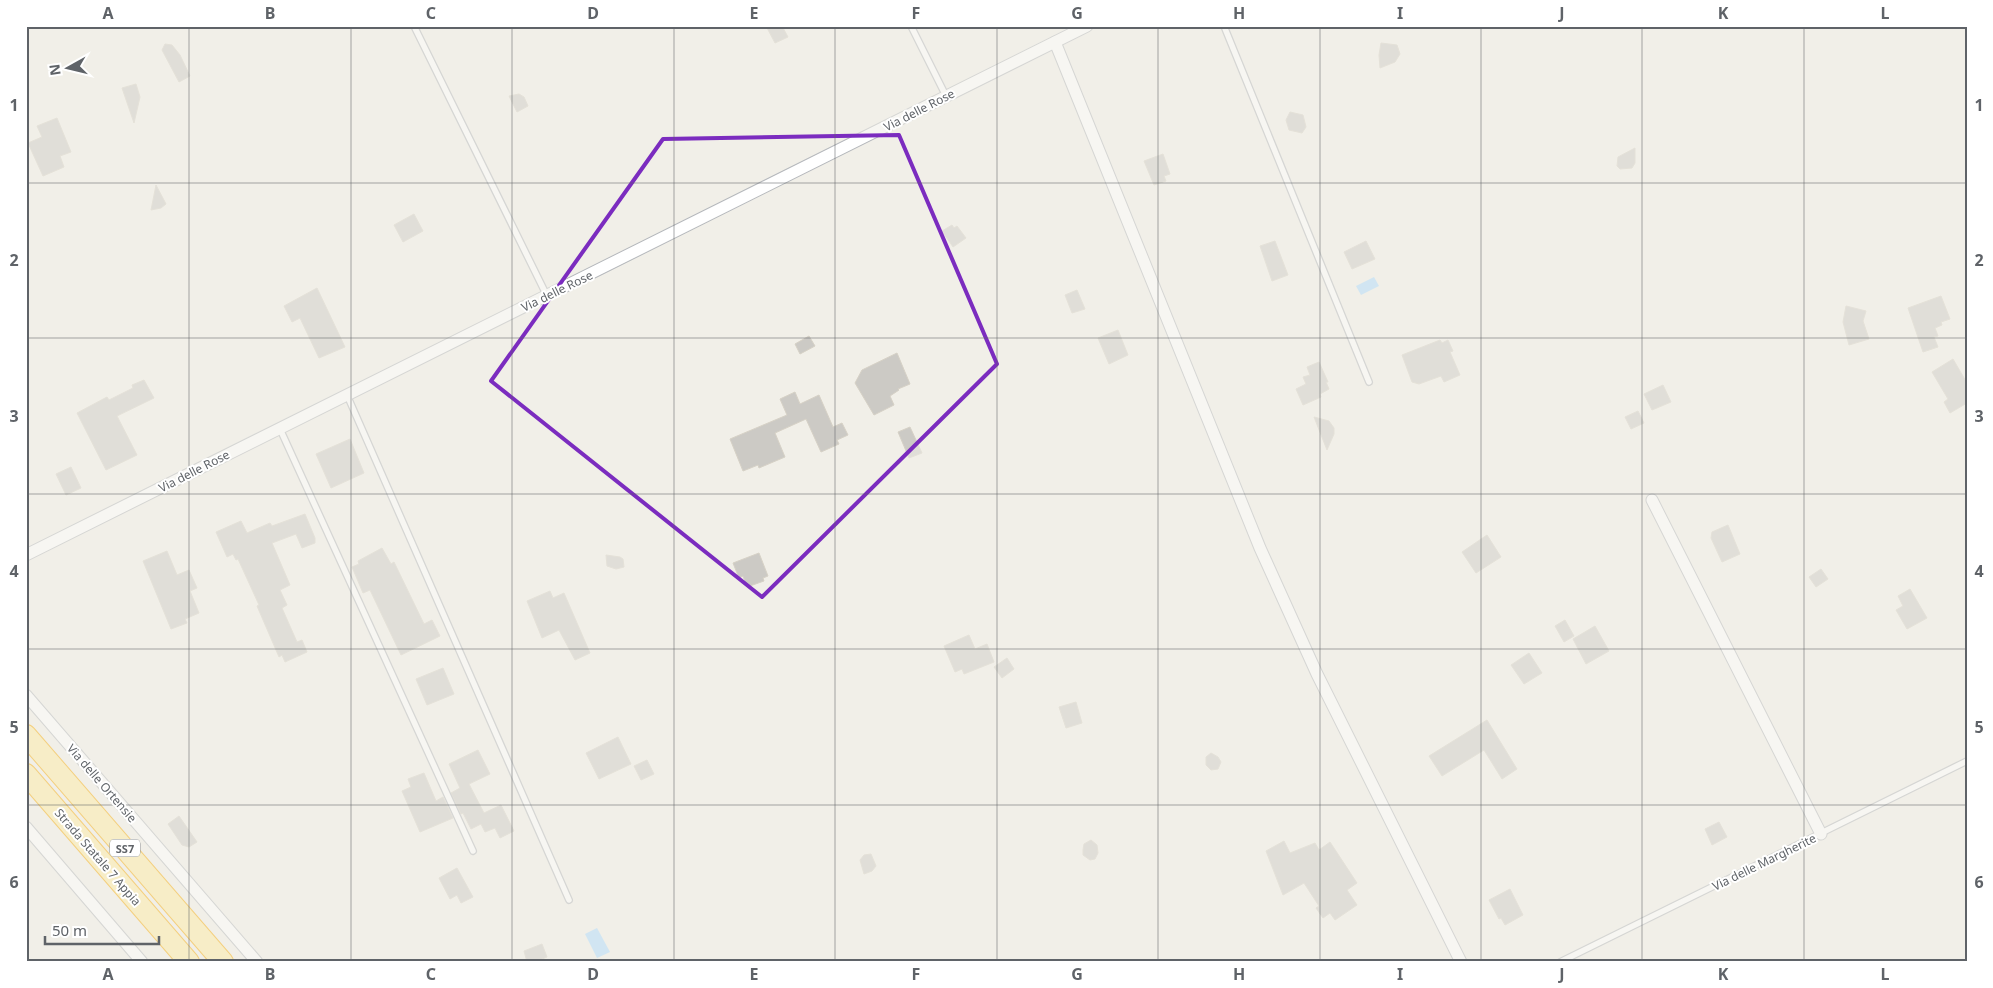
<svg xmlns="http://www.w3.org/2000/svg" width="1993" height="988" font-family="'Noto Sans',sans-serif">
<rect width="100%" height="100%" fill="#f1efe8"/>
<g fill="#aadaff">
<path d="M1374,277L1379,286L1361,295L1356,286Z"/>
<path d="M597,928L610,952L597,958L585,934Z"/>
</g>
<g fill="#cccac5" stroke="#d6d1c6">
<path d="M766,26H782L788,37L775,43Z"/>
<path d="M1381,43L1397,45L1400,54L1395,62L1380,68L1379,55Z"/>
<path d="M165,44L172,45L180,55L190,76L179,82L162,50Z"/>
<path d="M136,84L140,97L134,123L122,88Z"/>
<path d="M519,94L524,97L528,106L517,112L509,96Z"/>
<path d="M1290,112L1303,115L1306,127L1302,133L1289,130L1286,120Z"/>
<path d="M57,118L71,152L60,156L64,167L43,176L28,143L42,137L37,126Z"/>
<path d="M1635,148V163L1632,168L1620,169L1617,166L1618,157Z"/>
<path d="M1163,154L1170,174L1164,176L1166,181L1154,185L1144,161Z"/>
<path d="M156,185L166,204L161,208L151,210Z"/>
<path d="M414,214L423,231L403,242L394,225Z"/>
<path d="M952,225L954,228L957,226L966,238L953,247L942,231Z"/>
<path d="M1275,241L1288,275L1272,281L1260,246Z"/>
<path d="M1366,241L1375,259L1352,269L1344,252Z"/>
<path d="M317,288L345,347L319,358L300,318L292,322L284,306Z"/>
<path d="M1077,290L1085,309L1072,313L1065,295Z"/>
<path d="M1941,296L1950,319L1941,322L1942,325L1935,328L1938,336L1934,337L1938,347L1923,352L1908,308Z"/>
<path d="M1846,306L1866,311L1863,321L1869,339L1849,345L1843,322Z"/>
<path d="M1118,330L1128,355L1109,364L1098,338Z"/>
<path d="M809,336L815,346L800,354L795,344Z"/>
<path d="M1440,340L1442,343L1448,340L1453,351L1450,352L1460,375L1444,382L1441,376L1419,384L1412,382L1402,355Z"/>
<path d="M897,353L910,384L898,389L899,390L890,396L894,405L874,415L855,383L862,370Z"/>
<path d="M1953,359L1967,383V403L1950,413L1944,402L1948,399L1932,372Z"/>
<path d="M1319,362L1328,382H1326L1329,389L1320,394L1321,397L1303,405L1296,389L1306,384L1303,377L1310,375L1307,367Z"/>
<path d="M144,380L154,398L117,416L137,455L106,470L77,413L107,397L109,400L133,388L132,385Z"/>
<path d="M1663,385L1671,402L1652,410L1644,394Z"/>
<path d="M795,392L800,404L819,395L833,427L842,423L848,435L837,440L839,444L821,452L806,419L775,433L785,457L759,468L758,465L743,471L730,439L787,415L780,399Z"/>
<path d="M1638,411L1644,423L1631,429L1625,417Z"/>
<path d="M1314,417L1329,421L1334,428V434L1327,450Z"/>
<path d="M910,427L922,453L909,458L898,432Z"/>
<path d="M350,439L364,473L331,488L316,454Z"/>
<path d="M71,467L81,488L66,495L56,474Z"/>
<path d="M305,514L315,538V543L302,548L296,534L272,543L290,585L280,590L287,605L282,608L297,642L302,640L307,652L285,662L282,655L279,657L257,606L259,605L238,559L236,560L233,554L227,557L216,532L241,521L247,533L270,523L272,526Z"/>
<path d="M1728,525L1740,554L1722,562L1711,538L1712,532Z"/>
<path d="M1487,535L1501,557L1476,573L1462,552Z"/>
<path d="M382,548L391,564L394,562L424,624L432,620L440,636L401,655L370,590L363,593L352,567L359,564L358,561Z"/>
<path d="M167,551L177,575L189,570L197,588L190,591L199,613L185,619L187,623L171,629L143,561Z"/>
<path d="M759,553L768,576L763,578L764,581L747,587L743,576L739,578L733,563Z"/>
<path d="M606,555L620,557L623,559L624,567L616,569L607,566Z"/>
<path d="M1821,569L1828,579L1816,587L1809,577Z"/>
<path d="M1910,589L1927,618L1907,629L1896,610L1903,606L1898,596Z"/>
<path d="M550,591L553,598L564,593L590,653L575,660L559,630L542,638L527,601Z"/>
<path d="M1565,620L1574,636L1564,642L1555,626Z"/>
<path d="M1595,626L1609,651L1586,664L1573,639Z"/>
<path d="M969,635L975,649L987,644L994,662L964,674L962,669L955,672L944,646Z"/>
<path d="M1529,653L1542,673L1524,684L1511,665Z"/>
<path d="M1007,658L1014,669L1002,678L994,667Z"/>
<path d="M443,668L454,694L427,705L416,679Z"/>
<path d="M1076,702L1082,723L1066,728L1059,707Z"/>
<path d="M1487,720L1517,769L1502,779L1484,750L1442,776L1429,756Z"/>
<path d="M618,737L631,764L599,779L586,753Z"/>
<path d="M478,750L490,774L469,784L484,813L501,805L514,831L500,838L495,828L485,832L481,824L471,829L463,813L461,814L451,793L460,788L449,764Z"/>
<path d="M1211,753L1218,757L1221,762L1218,769L1211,770L1206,765V757Z"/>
<path d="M647,760L654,774L641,780L634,766Z"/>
<path d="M424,773L436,801L443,797L453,818L420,832L402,791L411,787L408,779Z"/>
<path d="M179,816L197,842L189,847L182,845L168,824Z"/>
<path d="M1719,822L1727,837L1712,845L1705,829Z"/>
<path d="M1091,840L1097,845L1098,853L1095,859L1090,860L1083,855V850L1084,844Z"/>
<path d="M1284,841L1290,853L1315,843L1319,850L1330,842L1357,883L1347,890L1357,905L1335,920L1330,913L1323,918L1316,908L1319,906L1304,883L1283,895L1266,851Z"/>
<path d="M871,854L876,866L872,871L864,874L860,860L864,855Z"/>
<path d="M457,868L473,897L461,903L457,895L450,899L439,878Z"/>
<path d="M1510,889L1523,915L1505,925L1501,918L1499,919L1489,900Z"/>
<path d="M542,944L547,957L535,962H527L524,951Z"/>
</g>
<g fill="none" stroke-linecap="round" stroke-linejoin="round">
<defs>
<g id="service">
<path d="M414,26L547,296"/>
<path d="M911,26L946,96"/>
<path d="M1224,26L1369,382"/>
<path d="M347,395L569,900"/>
<path d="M280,429L473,851"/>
<path d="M1560,962L1967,761"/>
</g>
<g id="minor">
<path d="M1055,42L1260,548L1317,674L1461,962"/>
<path d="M1652,500L1821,834"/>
<path d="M26,555L1087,26"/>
<path d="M26,695L257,962"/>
<path d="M26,827L142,962"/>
</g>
<g id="trunk">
<path d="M26,735L223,962"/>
<path d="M26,774L189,962"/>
</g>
</defs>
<use href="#service" stroke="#b5b8bc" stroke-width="8"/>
<use href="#minor" stroke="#b5b8bc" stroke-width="13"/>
<use href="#trunk" stroke="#f9ab00" stroke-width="22"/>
<use href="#service" stroke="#fff" stroke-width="5.5"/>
<use href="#minor" stroke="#fff" stroke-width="11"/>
<use href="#trunk" stroke="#feeaa1" stroke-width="20"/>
</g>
<path d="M0 0H1993V988H0ZM899,135L997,364L762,597L491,381L663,139Z" fill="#f1efe8" fill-opacity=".55" fill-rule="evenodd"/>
<path fill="none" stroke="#7b2cbf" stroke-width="4" stroke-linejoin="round" d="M899,135L997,364L762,597L491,381L663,139Z"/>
<path fill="none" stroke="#5f6368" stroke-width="1" stroke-opacity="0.55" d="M189,26V962M351,26V962M512,26V962M674,26V962M835,26V962M997,26V962M1158,26V962M1320,26V962M1481,26V962M1642,26V962M1804,26V962M26,183H1967M26,338H1967M26,494H1967M26,649H1967M26,805H1967"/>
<g text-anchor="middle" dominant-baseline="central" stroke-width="4" stroke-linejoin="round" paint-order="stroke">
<rect fill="#fff" stroke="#8f9295" stroke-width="1" x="110" y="839.5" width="30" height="17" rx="4"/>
<g font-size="11" font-weight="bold" fill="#5f6368">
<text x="125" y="848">SS7</text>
</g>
<g font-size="12" fill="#5f6368" stroke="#fff">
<text transform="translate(919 110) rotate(-27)">Via delle Rose</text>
<text transform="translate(557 291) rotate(-26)">Via delle Rose</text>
<text transform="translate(194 471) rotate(-27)">Via delle Rose</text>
<text transform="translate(102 783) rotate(49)">Via delle Ortensie</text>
<text transform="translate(98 857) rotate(49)">Strada Statale 7 Appia</text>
<text transform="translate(1764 862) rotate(-26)">Via delle Margherite</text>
</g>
</g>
<rect width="1993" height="988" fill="none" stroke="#ffffff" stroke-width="55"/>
<g transform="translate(68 68) rotate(262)" stroke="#ffffff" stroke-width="4" paint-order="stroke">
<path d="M0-4L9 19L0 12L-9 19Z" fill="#5f6368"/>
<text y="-8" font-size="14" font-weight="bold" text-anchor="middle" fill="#5f6368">N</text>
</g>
<path d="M45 936v8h114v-8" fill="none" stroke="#5f6368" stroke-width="2.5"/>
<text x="52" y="936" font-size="15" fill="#5f6368" stroke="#ffffff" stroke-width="4" paint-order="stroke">50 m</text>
<rect x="28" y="28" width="1938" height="932" fill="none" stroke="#5f6368" stroke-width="2"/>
<g font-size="16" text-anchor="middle" font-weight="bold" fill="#5f6368">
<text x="108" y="19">A</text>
<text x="270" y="19">B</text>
<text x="431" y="19">C</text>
<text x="593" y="19">D</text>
<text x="754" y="19">E</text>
<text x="916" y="19">F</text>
<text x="1077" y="19">G</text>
<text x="1239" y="19">H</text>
<text x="1400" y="19">I</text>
<text x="1562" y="19">J</text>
<text x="1723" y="19">K</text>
<text x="1885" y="19">L</text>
<text x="14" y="111">1</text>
<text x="1979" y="111">1</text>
<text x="14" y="266">2</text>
<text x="1979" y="266">2</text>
<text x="14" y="422">3</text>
<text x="1979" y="422">3</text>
<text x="14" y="577">4</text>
<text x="1979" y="577">4</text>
<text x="14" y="733">5</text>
<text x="1979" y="733">5</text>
<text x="14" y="888">6</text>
<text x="1979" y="888">6</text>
<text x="108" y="980">A</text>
<text x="270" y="980">B</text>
<text x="431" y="980">C</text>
<text x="593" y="980">D</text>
<text x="754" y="980">E</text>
<text x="916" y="980">F</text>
<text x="1077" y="980">G</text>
<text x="1239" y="980">H</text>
<text x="1400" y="980">I</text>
<text x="1562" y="980">J</text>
<text x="1723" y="980">K</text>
<text x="1885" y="980">L</text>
</g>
</svg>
